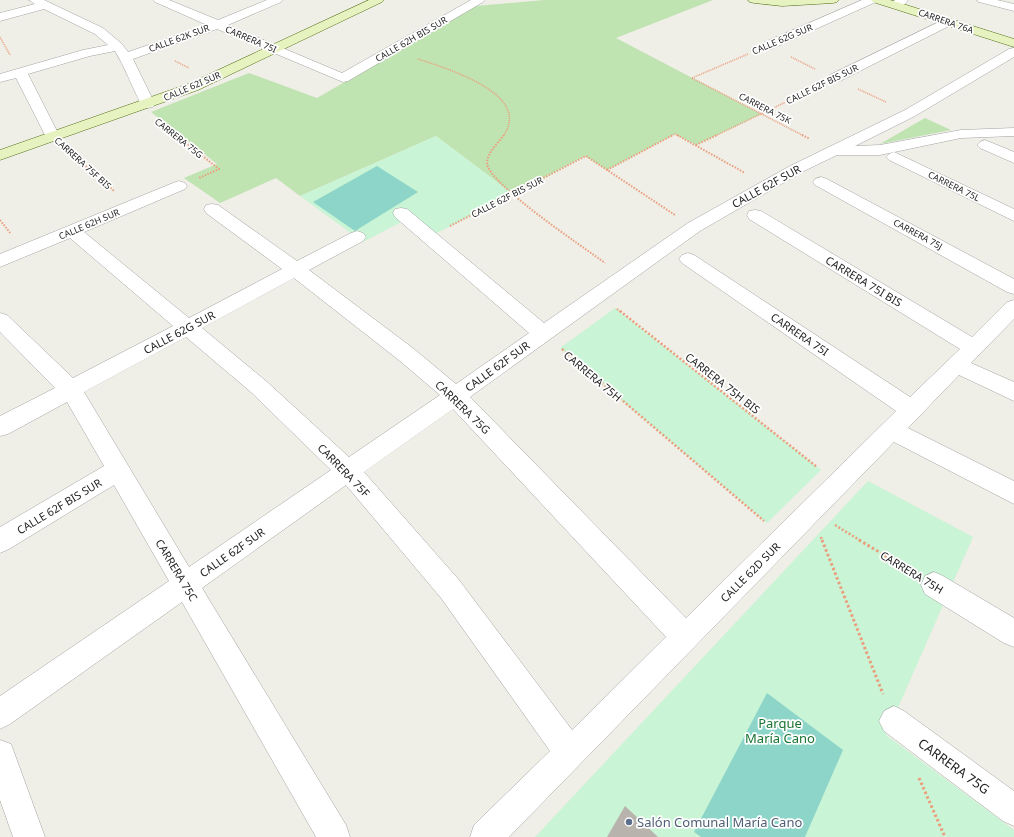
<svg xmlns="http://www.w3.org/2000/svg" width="1014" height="837" font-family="'Noto Sans',sans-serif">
<rect width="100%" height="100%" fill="#efeee7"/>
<g fill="#c0e3b2">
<path d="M544,0H713L616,38L761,114L696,145L675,134L607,170L585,156L513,194L436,136L300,196L276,178L220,203L184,178L217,164L151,112L249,73L317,98L476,6Z"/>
<path d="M925,118L951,130L880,144Z"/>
</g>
<g fill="#c9f4d5">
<path d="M436,136L513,194L429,237L407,219L363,242L300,196Z"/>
<path d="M615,308L821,470L767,523L560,348Z"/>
<path d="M868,481L973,537L886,735L1014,830V837H535Z"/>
</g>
<g fill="#8dd5c9">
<path d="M377,166L418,192L355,231L313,202Z"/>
<path d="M767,693L843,750L805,837H701L694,832Z"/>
</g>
<path fill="#b8b4ad" d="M625,806L658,837H607Z"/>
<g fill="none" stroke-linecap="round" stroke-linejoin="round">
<defs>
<g id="street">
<path d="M29,0H44L103,28L122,44L128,52L207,25L155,2L153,0H169L218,20L267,0H283L281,2L228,25L342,73L471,0H485L483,2L348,81L343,82L217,29L133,59L155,104L153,107L148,108L143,107L141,104C132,87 125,67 115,51L90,56L28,74L60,137L58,140L53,141L48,140L46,137L16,78L0,82V74L83,50L108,45L95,34L44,9L0,21V13L35,4Z"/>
<path d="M862,0H878L876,2L771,49H763L761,46L763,43Z"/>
<path d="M895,0H908C904,6 899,9 892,7L890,5Z"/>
<path d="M977,0H997L1014,4V11L979,2Z"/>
<path d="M947,18L951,19L953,22L951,25L840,81H830L828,78L830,75Z"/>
<path d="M1014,48V57L915,116L855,146L880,145L961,130L1014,128V136L961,138L880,155H837L802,172L700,231L470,397L686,618L896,411L682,263L679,259L682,255L688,253L694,255L910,397L960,349L749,219L747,215L749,211L755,210L761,211L972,337L1007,302L1014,300V319L971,363L1014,382V401L959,375L908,428L1014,481V504L894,442L509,837H470L474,825L550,751L441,598L346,485L202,588L346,825L350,837H316L182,602L10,724L0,729V696L169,581L114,485L9,549L0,553V527L104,466L67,402L8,434L0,436V416L55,388L0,332V313L7,315L73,378L173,326L70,238L0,267V254L173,183L179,181L185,183L187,186L185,189L84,232L189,318L282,269L206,213L204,209L206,205L212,204L218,205L297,261L351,233L357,231L363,233L366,237L363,241L309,270L414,349L456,384L529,333L395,217L393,213L395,209L401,208L407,209L544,323L688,223L790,166L905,110L1009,49ZM294,278L400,361L440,395L349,457L266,381L202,328ZM186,337L252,393L331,470L189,567L84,392ZM453,409L666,637L572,730L459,580L364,472Z"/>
<path d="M985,140L1014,152V163L980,148L977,145L980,142Z"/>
<path d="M894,152L1014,209V221L889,160L886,157L889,154Z"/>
<path d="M821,177L827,179L1014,279V294L1007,292L815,185L813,182L815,179Z"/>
<path d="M934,572L943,576L1014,618V647L1004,643L925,594L921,585L925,576Z"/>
<path d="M894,706L904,711L1014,791V826L1003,821L884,731L879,721L884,711Z"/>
<path d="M0,740L11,744L45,837H13L0,800Z"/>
</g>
<g id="secondary">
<path d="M369,0H384L382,2L198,90L0,160V150L188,84Z"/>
<path d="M748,0H839L837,2L833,3L782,6L754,3L750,2Z"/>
<path d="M871,0H890L900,3L1014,39V47L873,2Z"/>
</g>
</defs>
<use href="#street" stroke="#a3a3a3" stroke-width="1"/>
<use href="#secondary" stroke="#4f6c11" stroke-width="1"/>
<g stroke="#eb9e7c" stroke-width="1.5" stroke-dasharray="1 1" stroke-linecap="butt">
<path d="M0,37L10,55"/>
<path d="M791,57L815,69"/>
<path d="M418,59C445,68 534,94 503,136"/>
<path d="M175,61L189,68"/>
<path d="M692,78L748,54"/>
<path d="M692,78L804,136"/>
<path d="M858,89L886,102"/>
<path d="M157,120L177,136"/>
<path d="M671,136L675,134L679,136"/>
<path d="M715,136L817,87"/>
</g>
<g stroke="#eb9e7c" stroke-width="2" stroke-dasharray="1.5 1.5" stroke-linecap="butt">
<path d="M176,135L219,169L199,178"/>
<path d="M504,135C498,143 487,153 487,163C488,184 585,248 605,263"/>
<path d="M677,135L745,173"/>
<path d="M802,135L810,139"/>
<path d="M696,145L717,135"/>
<path d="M70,152L114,191"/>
<path d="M607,170L673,135"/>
<path d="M0,220L11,234"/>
<path d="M450,226L586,156L675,215"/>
<path d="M617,309L621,312"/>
</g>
<g stroke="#eb9e7c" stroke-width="2.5" stroke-dasharray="2 2" stroke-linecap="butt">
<path d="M620,311L817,467"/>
<path d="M562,349L764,521"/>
<path d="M835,525L861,541"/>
<path d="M821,537L822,541"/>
</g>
<g stroke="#eb9e7c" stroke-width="3" stroke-dasharray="2.5 2.5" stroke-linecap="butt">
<path d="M822,540L883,694"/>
<path d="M859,540L911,571"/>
<path d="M919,778L945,837"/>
</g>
<use href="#street" fill="#fff" fill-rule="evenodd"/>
<use href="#secondary" fill="#e6f3c1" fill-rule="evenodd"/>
</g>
<circle fill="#5c6f8a" stroke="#fff" stroke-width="1.5" cx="629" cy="822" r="4"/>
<g text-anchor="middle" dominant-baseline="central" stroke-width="3.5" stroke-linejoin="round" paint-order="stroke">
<g font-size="9" fill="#1f1f1f" stroke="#fff">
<text transform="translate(946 21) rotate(19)">CARRERA 76A</text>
<text transform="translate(179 38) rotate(-20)">CALLE 62K SUR</text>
<text transform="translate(251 39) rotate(23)">CARRERA 75I</text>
<text transform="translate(411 39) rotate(-30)">CALLE 62H BIS SUR</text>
<text transform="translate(782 39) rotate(-23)">CALLE 62G SUR</text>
<text transform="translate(822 84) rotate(-26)">CALLE 62F BIS SUR</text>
<text transform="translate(192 86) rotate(-23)">CALLE 62I SUR</text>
<text transform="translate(765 108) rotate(27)">CARRERA 75K</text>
<text transform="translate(179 138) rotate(38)">CARRERA 75G</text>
<text transform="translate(83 163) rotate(42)">CARRERA 75F BIS</text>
<text transform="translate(954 186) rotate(26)">CARRERA 75L</text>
<text transform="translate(507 197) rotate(-27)">CALLE 62F BIS SUR</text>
<text transform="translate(89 224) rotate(-23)">CALLE 62H SUR</text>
<text transform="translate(918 234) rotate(28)">CARRERA 75J</text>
</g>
<g font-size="11" fill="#1f1f1f" stroke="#fff">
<text transform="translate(766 186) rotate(-29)">CALLE 62F SUR</text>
<text transform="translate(864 281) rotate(31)">CARRERA 75I BIS</text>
<text transform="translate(179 332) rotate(-28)">CALLE 62G SUR</text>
<text transform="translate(800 334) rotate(34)">CARRERA 75I</text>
<text transform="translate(497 366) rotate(-36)">CALLE 62F SUR</text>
<text transform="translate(593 376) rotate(40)">CARRERA 75H</text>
<text transform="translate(723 383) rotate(38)">CARRERA 75H BIS</text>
<text transform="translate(463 407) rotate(44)">CARRERA 75G</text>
<text transform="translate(344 470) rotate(46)">CARRERA 75F</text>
<text transform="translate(59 506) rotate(-31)">CALLE 62F BIS SUR</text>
<text transform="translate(232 552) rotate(-35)">CALLE 62F SUR</text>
<text transform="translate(177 570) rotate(59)">CARRERA 75C</text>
<text transform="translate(750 572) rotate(-45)">CALLE 62D SUR</text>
<text transform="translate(912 572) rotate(31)">CARRERA 75H</text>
</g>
<g font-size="13" fill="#187332" stroke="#fff">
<text x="780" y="723">Parque<tspan x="780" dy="15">María Cano</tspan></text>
</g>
<g font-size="13" fill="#1f1f1f" stroke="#fff">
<text transform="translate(954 766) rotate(36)">CARRERA 75G</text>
</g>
<g font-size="13" fill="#4e5e75" stroke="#fff" text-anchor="start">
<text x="637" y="822">Salón Comunal María Cano</text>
</g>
</g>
</svg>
